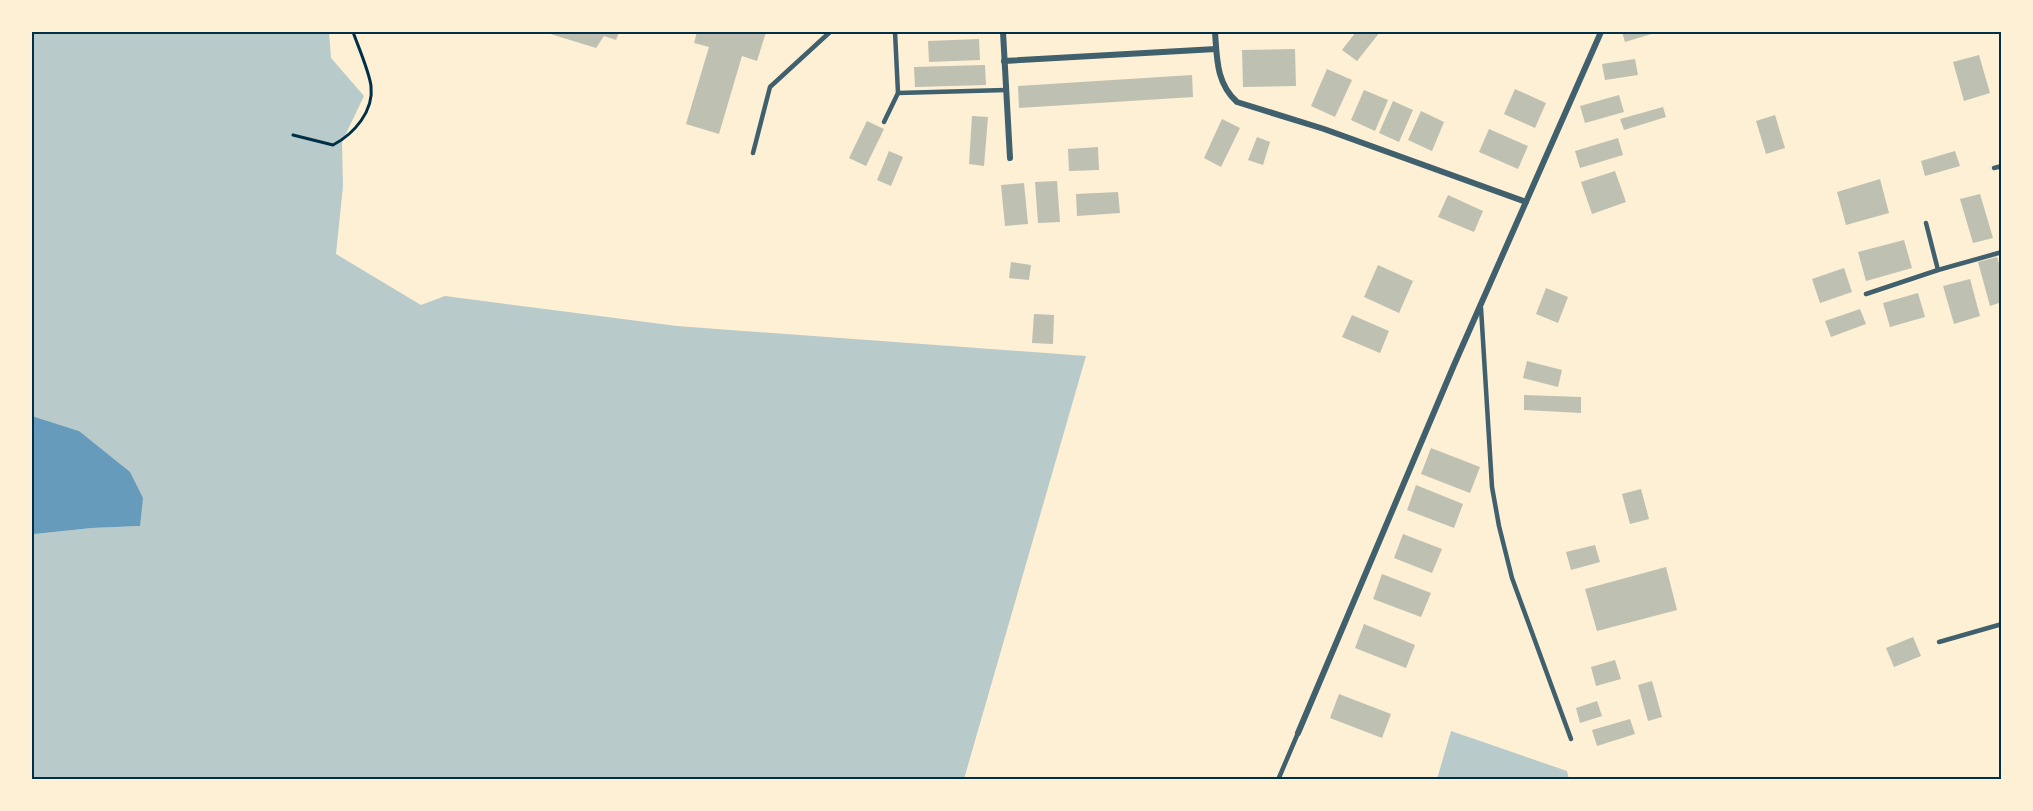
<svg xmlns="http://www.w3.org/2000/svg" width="2033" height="811" font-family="'Archivo Narrow',sans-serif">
<rect width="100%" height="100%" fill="#fdf0d5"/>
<g fill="#b9caca">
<path d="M32,32H329L331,58L364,96L342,142L343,186L336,254L421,305L445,296L677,326L1086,356L964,779H32V533L35,534L92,528L140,526L79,431L32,416Z"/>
<path d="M1451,731L1567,771L1569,779H1437Z"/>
</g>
<path fill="#669bbc" d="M32,416L79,431L130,472L143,498L140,526L92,528L35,534L32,533Z"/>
<g fill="#bec0b2">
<path d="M544,32H619L616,40L604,36L596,48Z"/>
<path d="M697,32H766L757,61L742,56L719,134L686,124L709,47L694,43Z"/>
<path d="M1356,32H1380L1357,61L1342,50Z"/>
<path d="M1622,32H1658L1625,42Z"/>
<path d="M979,39L980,60L929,62L928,41Z"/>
<path d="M1295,49L1296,86L1243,87L1242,50Z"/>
<path d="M1979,55L1990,93L1964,101L1953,62Z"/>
<path d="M1635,59L1638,75L1605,80L1602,64Z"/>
<path d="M985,65L986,85L915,87L914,67Z"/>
<path d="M1327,69L1352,80L1335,117L1311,106Z"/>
<path d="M1192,75L1193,97L1019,108L1018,86Z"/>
<path d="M1515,89L1546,103L1535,128L1504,114Z"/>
<path d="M1364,90L1388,100L1375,131L1351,120Z"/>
<path d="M1619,95L1624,112L1585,123L1580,106Z"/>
<path d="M1393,101L1413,110L1399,142L1379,133Z"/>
<path d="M1663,107L1666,117L1624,130L1620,119Z"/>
<path d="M1421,111L1444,122L1432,151L1408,140Z"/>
<path d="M1775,115L1785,148L1766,154L1756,121Z"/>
<path d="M972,116L988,117L984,166L969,164Z"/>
<path d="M1222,119L1240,128L1221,167L1204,158Z"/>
<path d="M867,121L884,129L866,166L849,158Z"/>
<path d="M1489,129L1528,146L1518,169L1479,152Z"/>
<path d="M1257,137L1270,142L1263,165L1248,160Z"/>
<path d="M1618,138L1623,155L1580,168L1575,151Z"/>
<path d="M1098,147L1099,170L1069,171L1068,149Z"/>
<path d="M889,151L903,157L891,186L877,180Z"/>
<path d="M1955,151L1960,166L1925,176L1921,161Z"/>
<path d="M1615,171L1626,202L1592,214L1581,182Z"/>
<path d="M1880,179L1889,213L1846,225L1837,192Z"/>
<path d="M1057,181L1060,222L1038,223L1035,182Z"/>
<path d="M1024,183L1028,224L1005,226L1001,185Z"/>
<path d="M1118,192L1120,213L1077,216L1076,194Z"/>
<path d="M1980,194L1993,238L1973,243L1960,199Z"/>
<path d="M1448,195L1483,211L1474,232L1438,217Z"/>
<path d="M1904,240L1912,268L1866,281L1858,252Z"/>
<path d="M1997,257L2002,272V302L1990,306L1978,262Z"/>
<path d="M1011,262L1031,265L1029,280L1009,278Z"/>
<path d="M1378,265L1413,281L1399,313L1364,297Z"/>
<path d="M1844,268L1852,292L1820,303L1812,279Z"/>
<path d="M1970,279L1980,316L1954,324L1943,286Z"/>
<path d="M1546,288L1568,297L1558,323L1536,314Z"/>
<path d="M1918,293L1925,317L1890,327L1883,303Z"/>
<path d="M1860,309L1866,324L1831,337L1825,321Z"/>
<path d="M1034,314L1054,315L1053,344L1032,343Z"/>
<path d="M1352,315L1389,331L1380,353L1342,337Z"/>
<path d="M1527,361L1562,370L1558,387L1523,378Z"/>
<path d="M1524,395L1581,397V413L1524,410Z"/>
<path d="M1431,448L1480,467L1470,493L1421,474Z"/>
<path d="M1416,485L1463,504L1454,528L1407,510Z"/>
<path d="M1641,489L1649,519L1630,524L1622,494Z"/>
<path d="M1403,534L1442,549L1432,573L1394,558Z"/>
<path d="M1595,545L1600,562L1571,570L1566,552Z"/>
<path d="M1666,567L1677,610L1597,631L1585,589Z"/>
<path d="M1382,574L1431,593L1421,617L1373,599Z"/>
<path d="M1364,624L1415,645L1406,668L1355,648Z"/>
<path d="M1913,637L1921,656L1894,667L1886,648Z"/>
<path d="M1615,660L1621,679L1596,686L1591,667Z"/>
<path d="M1652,681L1662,717L1648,721L1638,685Z"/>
<path d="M1339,694L1391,714L1382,738L1330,718Z"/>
<path d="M1597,701L1602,716L1580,723L1576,708Z"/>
<path d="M1630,719L1635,734L1597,746L1592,730Z"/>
</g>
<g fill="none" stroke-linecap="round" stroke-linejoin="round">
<path stroke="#003049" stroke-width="3" d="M293,135L333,145C354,134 374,111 371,86C369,71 358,46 353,32"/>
<g stroke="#3f606c" stroke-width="4.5">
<path d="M898,93L1006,90"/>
<path d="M884,122L898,93L895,32"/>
<path d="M753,153L770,87L830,32"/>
<path d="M1994,168L2002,166"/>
<path d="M1926,223L1938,270"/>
<path d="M1866,294L1938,270L2002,252"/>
<path d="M1481,308L1492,487L1499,526L1512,578L1571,739"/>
<path d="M1939,642L2002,624"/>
<path d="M1278,780L1298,733"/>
</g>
<g stroke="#3f606c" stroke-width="6">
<path d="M1003,32L1010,158"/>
<path d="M1215,32C1217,58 1216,83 1237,102L1324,129L1526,202"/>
<path d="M1004,61L1216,49"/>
<path d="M1298,733L1454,365L1601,32"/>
</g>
</g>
<rect width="2033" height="811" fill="none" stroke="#fdf0d5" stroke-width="66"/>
<rect x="33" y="33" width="1967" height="745" fill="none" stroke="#003049" stroke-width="2"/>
</svg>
